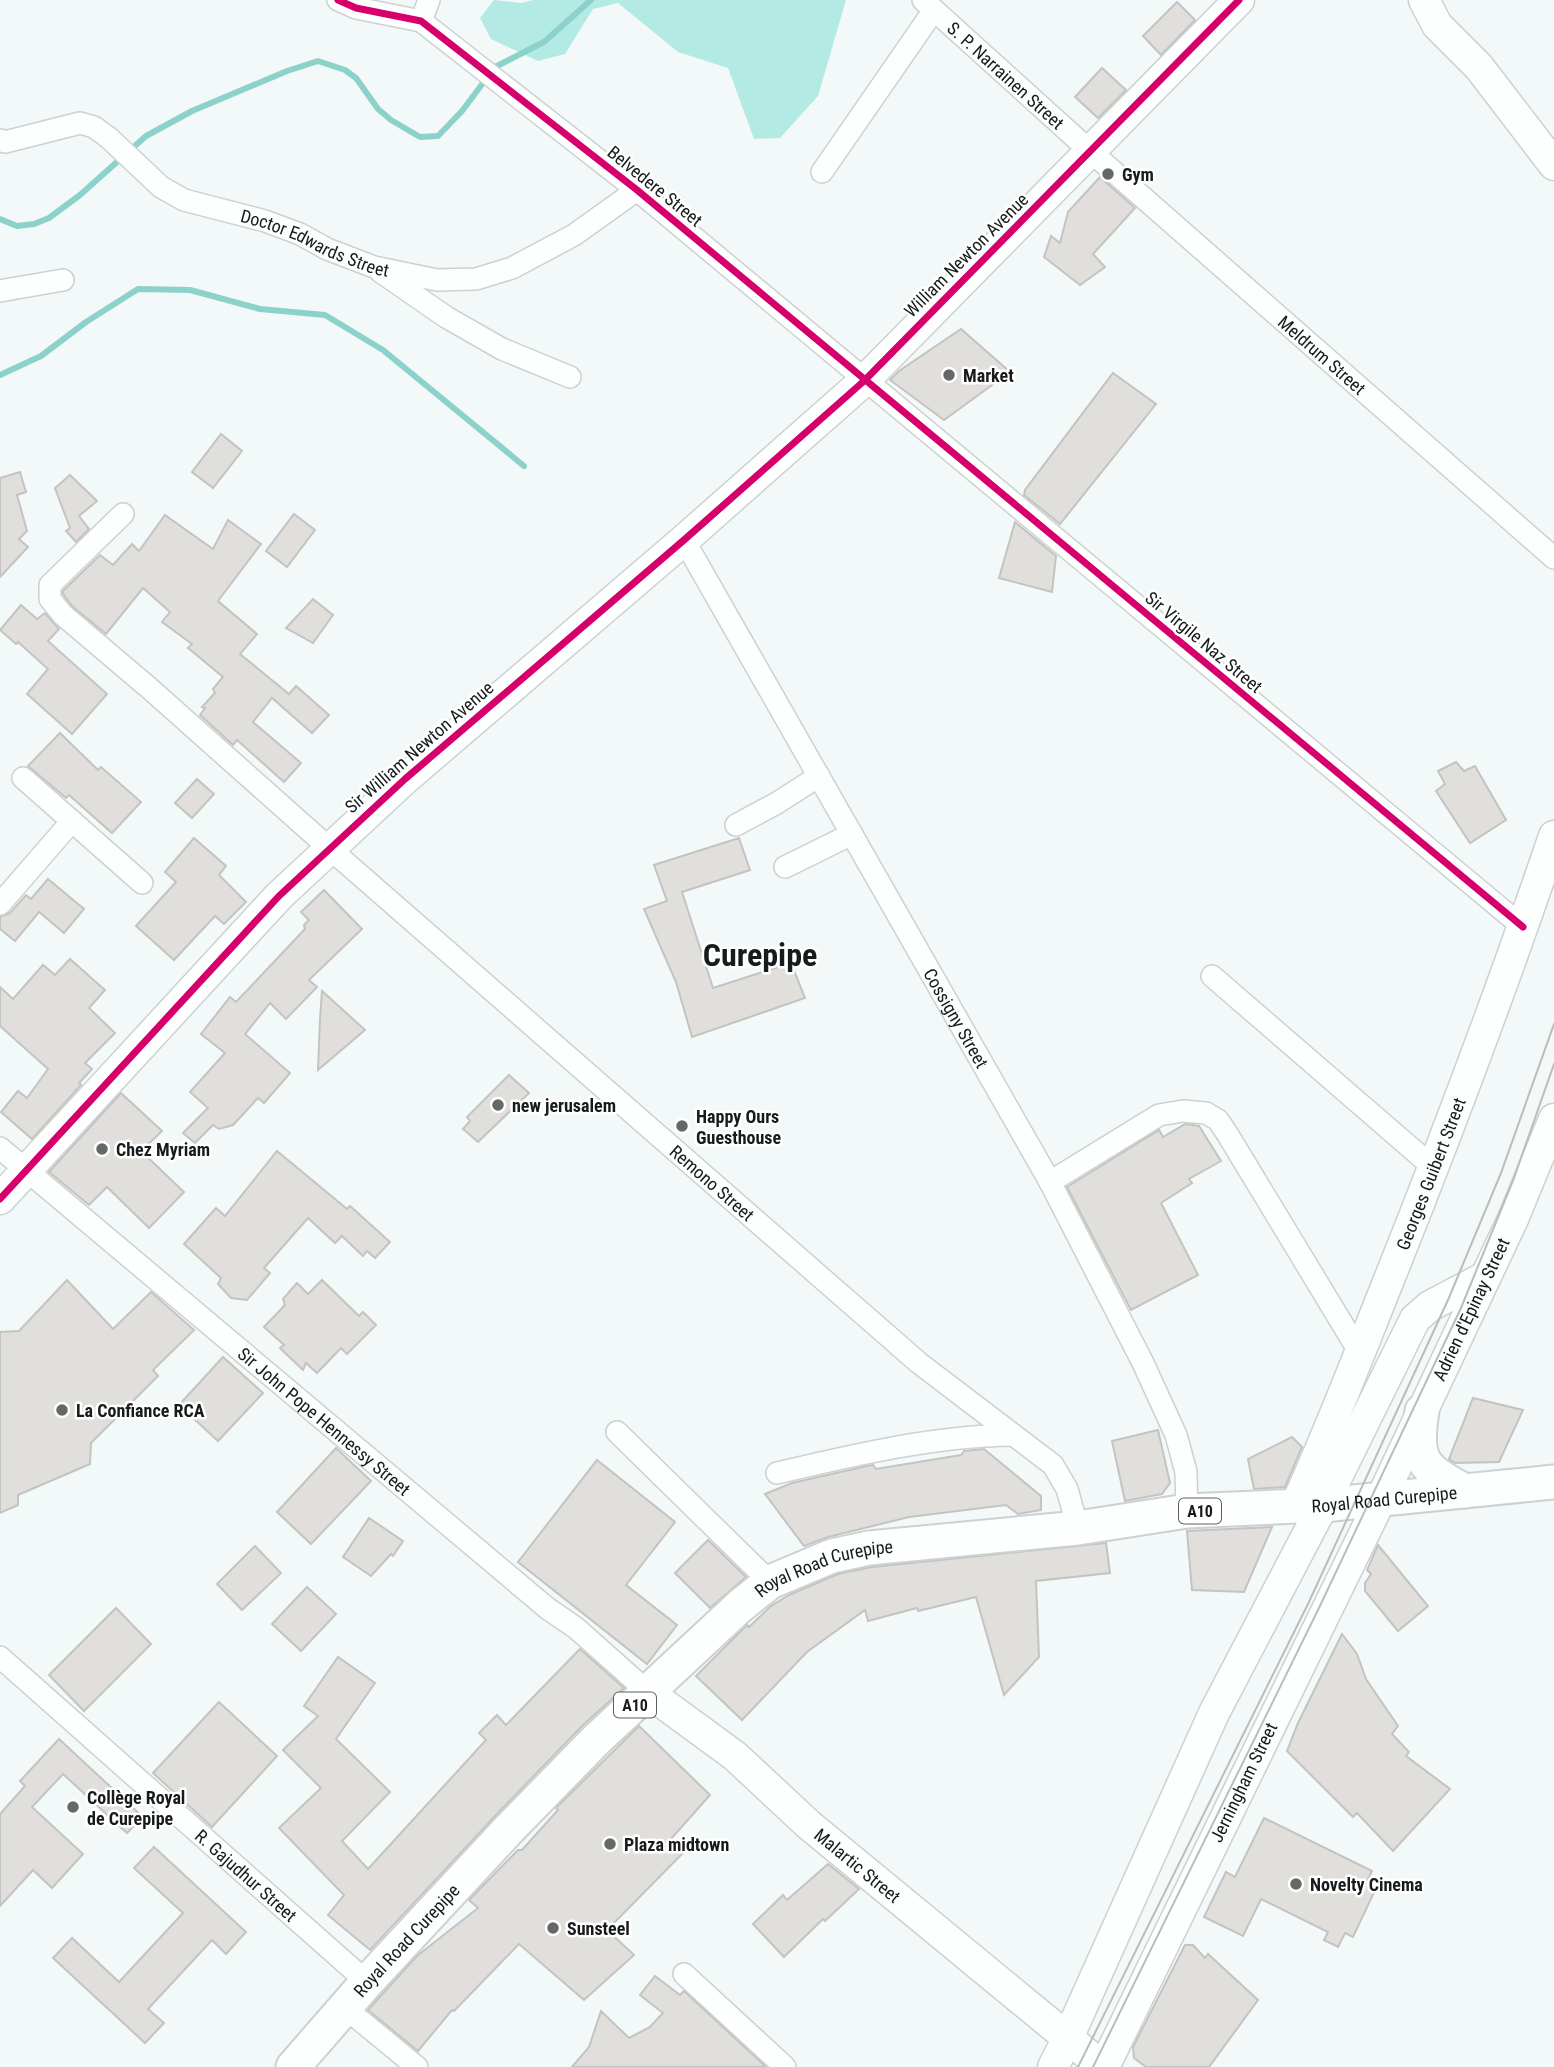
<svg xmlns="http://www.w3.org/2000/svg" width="1554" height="2067" font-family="'Roboto Condensed',sans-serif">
<rect width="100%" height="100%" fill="#f3f9f8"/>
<path fill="#b3ebe4" d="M494,0L522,3L533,0H846L818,96L780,138L754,139L728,68L678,52L618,3L593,9L565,54L538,61L491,39L480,18Z"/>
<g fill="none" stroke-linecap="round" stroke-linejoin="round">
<g stroke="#8cd2ca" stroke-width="6">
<path d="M0,219L17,226L34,224L49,218L80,195L146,136L192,111L287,71L318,61L345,70L356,78L378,109L391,120L420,137L438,136L462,111L495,67L544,42L591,0"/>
<path d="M0,375L41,356L86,322L138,289L190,290L260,309L325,315L383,350L524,466"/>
</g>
</g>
<g fill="#e1dfdc" stroke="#c3c4c2" stroke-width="2">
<path d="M1177,2L1195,20L1161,55L1143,36Z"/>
<path d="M1102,68L1126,90L1098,118L1075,97Z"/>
<path d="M1100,177L1135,208L1093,254L1105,267L1080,285L1044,257L1051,236L1060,243L1068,212Z"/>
<path d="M961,329L1010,372L944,420L890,380L899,371Z"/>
<path d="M1113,373L1156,404L1060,524L1024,495L1025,490Z"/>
<path d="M221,434L242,451L213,488L192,472Z"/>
<path d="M20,472L26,492L17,495L27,531L19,539L28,547L0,577V478Z"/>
<path d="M70,475L97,501L79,516L89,529L76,542L66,531L70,528L55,488Z"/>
<path d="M294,514L315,530L287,567L266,551Z"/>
<path d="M165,515L213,549L228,520L261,544L218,601L257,634L240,654L289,694L296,686L329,715L312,733L272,698L253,722L301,763L284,782L237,740L233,745L200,715L205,708L202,707L215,693L213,689L223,677L188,648L192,644L162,622L170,612L143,588L106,634L72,606L63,594V591L100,555L113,565L132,544L139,551Z"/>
<path d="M1015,522L1056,556L1052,592L999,578Z"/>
<path d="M313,599L333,615L313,643L286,628Z"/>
<path d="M21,605L37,619L45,613L59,629L48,641L107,694L72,734L27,694L48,669L18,642L16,644L0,630Z"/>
<path d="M60,733L98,770L101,767L141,802L112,833L69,795L66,798L28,766Z"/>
<path d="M1456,762L1464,771L1475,766L1506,820L1470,843L1436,791L1445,784L1438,771Z"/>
<path d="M197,779L214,794L192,818L175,803Z"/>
<path d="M194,838L226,866L219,875L246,902L224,924L215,916L174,960L136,926L176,882L165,872Z"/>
<path d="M739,838L750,870L682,892L713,988L791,963L805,998L692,1037L676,982L644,909L667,901L654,865Z"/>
<path d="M48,879L84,909L64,933L39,912L15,941L0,929V917L10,913L26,895L31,899Z"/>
<path d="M324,890L362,929L309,980L317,987L286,1019L270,1003L245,1034L290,1073L264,1103L258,1098L233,1125L219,1129L213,1125L195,1143L183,1133L208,1108L190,1092L225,1053L201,1034L230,997L236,1002L305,929L304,925L309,920L301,912Z"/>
<path d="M70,959L105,990L89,1008L115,1033L85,1063L92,1069L79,1083L81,1085L32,1139L1,1112L18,1091L27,1098L48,1069L0,1026V987L13,999L43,965L55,975Z"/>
<path d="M322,991L365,1030L318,1070L320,1019Z"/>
<path d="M509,1075L529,1093L478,1142L463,1129L470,1121L467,1117Z"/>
<path d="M121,1093L162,1131L141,1151L184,1192L149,1228L107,1187L89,1205L49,1172Z"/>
<path d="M1185,1124L1199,1126L1221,1161L1189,1179L1192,1183L1161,1203L1198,1275L1131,1310L1067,1187L1159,1130L1163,1137Z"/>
<path d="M277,1151L347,1209L350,1206L390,1242L375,1258L367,1251L363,1256L342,1236L335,1243L308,1218L264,1268L270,1273L247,1300L231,1298L218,1284L221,1278L184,1244L216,1208L225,1216Z"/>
<path d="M67,1280L113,1329L151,1292L194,1330L153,1370L158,1376L91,1443L90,1464L18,1495V1505L0,1513V1332L19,1331Z"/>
<path d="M322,1280L359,1316L363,1312L376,1325L347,1354L341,1348L317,1373L306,1363L303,1370L280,1348L284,1345L264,1327L285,1305L283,1299L297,1283L308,1294Z"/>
<path d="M223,1357L263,1393L218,1441L179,1405Z"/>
<path d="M1473,1398L1523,1410L1499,1462L1455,1463L1449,1459Z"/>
<path d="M1158,1430L1170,1483L1162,1494L1125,1501L1112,1441Z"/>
<path d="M1292,1437L1302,1447L1285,1487L1254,1489L1248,1459Z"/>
<path d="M336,1448L371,1481L311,1544L277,1512Z"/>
<path d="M984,1449L1041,1496V1510L1018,1514L1006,1505L909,1517L828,1537L804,1546L765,1494L792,1483L867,1466L873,1465L876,1469L961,1455L964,1451Z"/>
<path d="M597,1460L675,1522L626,1585L677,1625L647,1664L518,1562Z"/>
<path d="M369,1518L403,1541L393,1556L391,1554L371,1576L343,1557Z"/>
<path d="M1272,1527L1244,1592L1192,1590L1187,1531Z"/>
<path d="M708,1540L746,1577L710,1608L675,1573Z"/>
<path d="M1106,1543L1110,1573L1036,1581L1039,1657L1004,1695L976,1597L918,1611L917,1608L868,1621L865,1610L807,1652L742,1720L696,1676L747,1625L749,1627L771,1606L789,1595L838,1574L872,1567Z"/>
<path d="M1378,1545L1428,1606L1398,1631L1365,1591V1583L1371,1574L1367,1570Z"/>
<path d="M255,1546L281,1573L242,1610L217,1584Z"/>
<path d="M307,1587L336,1614L301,1651L272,1624Z"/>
<path d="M116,1608L151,1644L84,1711L49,1675Z"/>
<path d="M1342,1634L1357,1654L1366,1679L1398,1726L1392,1734L1409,1752L1406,1756L1450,1789L1393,1851L1357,1813L1353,1817L1287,1751L1298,1723Z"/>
<path d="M580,1649L624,1688L582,1726L496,1815L370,1950L328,1915L344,1895L279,1828L321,1788L283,1750L318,1716L304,1706L338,1657L375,1683L336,1739L390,1792L342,1841L368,1869L486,1740L479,1733L497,1715L506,1725Z"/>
<path d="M219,1702L277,1756L212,1827L153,1773Z"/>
<path d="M639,1726L710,1795L670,1840L683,1853L607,1930L634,1955L584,2000L519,1944L454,2011L452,2010L418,2051L368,2010L417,1956L478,1908L469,1900L518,1850H522L558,1810L556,1808Z"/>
<path d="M59,1739L143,1817L127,1833L63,1774L32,1807L83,1854L52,1888L33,1870L0,1906V1814L25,1786L20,1781Z"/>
<path d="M1264,1818L1372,1871L1367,1881L1377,1886L1353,1937L1345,1933L1338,1947L1324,1940L1328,1932L1261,1899L1243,1936L1204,1917L1226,1872L1235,1877Z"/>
<path d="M154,1847L246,1932L226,1954L212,1940L148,2009L164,2023L145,2043L53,1958L72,1938L119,1982L183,1913L134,1868Z"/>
<path d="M828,1864L859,1889L825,1921L823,1919L784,1957L753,1924L783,1895L787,1900Z"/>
<path d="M1185,1945H1193L1205,1958L1208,1954L1258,2000L1209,2067H1146L1134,2058L1133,2047Z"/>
<path d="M655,1976L680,1995L684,1991L766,2067H572L589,2047L601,2011L629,2038L650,2027L663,2013L640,1995Z"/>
</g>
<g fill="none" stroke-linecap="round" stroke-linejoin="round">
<defs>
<g id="street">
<path d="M338,0L356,8L421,21L637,190L1523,927"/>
<path id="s1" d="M923,0L1090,151L1554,558"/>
<path d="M421,21L429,0"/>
<path id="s2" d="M0,140L5,142L80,123L94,127L109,138L161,187L184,200L265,221L300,234L327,249L374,267L437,280L476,279L512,268L574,235L637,190"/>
<path d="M822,172L934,10"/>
<path d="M381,272L446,317L502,349L570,377"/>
<path d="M0,291L63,280"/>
<path id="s3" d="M123,514L50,585V599L63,615L148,687L329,848L919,1363L1053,1465L1067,1489L1078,1528"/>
<path id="s4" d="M684,540L1050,1182L1143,1363L1176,1435L1186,1472L1187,1511"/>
<path d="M23,778L142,883"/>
<path d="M736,825L777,803L819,776"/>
<path d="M785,867L852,834"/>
<path d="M0,904L72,821"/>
<path d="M1212,976L1434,1168"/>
<path id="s5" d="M0,1148L547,1608L576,1628L649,1693"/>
<path d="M1050,1182L1159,1115L1183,1111L1206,1113L1218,1120L1228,1135L1360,1353"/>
<path d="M617,1432L770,1582"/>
<path d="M777,1473C854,1455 934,1436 1013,1435"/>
<path id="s6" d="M0,1657L367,1982"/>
<path d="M684,1974L785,2067"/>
<path d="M344,2007L417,2067"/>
</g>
<g id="secondary">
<path d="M1424,0L1437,25L1479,67L1554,165"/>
<path d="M0,1199L279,896L405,779L684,540L864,381L1239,0"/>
<path id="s7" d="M1295,1507C1329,1433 1358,1357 1388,1282C1447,1135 1503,986 1554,836"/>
<path id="s8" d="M649,1693L735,1756L809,1825L1103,2067"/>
<path d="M1053,2067L1067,2040L1214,1713L1323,1505L1415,1319L1430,1306L1485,1277"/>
<path id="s9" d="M1104,2067L1381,1499L1513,1219L1554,1119"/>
</g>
<g id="primary">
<path d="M1422,1411C1414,1461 1422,1468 1465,1491"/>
<path id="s10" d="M293,2067L367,1982L510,1828L596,1740L740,1606L770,1582L832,1556L869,1548L1078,1528L1187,1511L1323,1505L1554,1482"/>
</g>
</defs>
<use href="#street" stroke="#ccd1d1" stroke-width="24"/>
<use href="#secondary" stroke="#ccd1d1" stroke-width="33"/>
<use href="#primary" stroke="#ccd1d1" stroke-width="37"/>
<use href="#street" stroke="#fdfefe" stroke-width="21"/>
<use href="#secondary" stroke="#fdfefe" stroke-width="30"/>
<use href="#primary" stroke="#fdfefe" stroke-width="33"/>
<g stroke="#bbbcbc" stroke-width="2">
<path d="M1078,2067L1308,1604L1448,1300L1501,1173L1554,1024"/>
<path d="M1093,2067L1318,1610L1461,1308L1514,1178L1554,1064"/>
</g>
<defs>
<g id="cycleway">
<path d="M338,0L356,8L421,21L637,190L1523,927"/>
<path d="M0,1199L279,896L405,779L684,540L864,381L1239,0"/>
</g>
</defs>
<use href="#cycleway" stroke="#fff" stroke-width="11"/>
<use href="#cycleway" stroke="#d6006c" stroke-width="7"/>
</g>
<g fill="#646968" stroke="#fff" stroke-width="2.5">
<circle cx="1108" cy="174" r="7"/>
<circle cx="949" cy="375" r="7"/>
<circle cx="498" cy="1105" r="7"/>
<circle cx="682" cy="1126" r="7"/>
<circle cx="102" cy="1149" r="7"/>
<circle cx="62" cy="1410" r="7"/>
<circle cx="73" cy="1807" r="7"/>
<circle cx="610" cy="1844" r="7"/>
<circle cx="1296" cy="1884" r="7"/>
<circle cx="553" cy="1928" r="7"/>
</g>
<g text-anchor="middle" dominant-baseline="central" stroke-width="5" stroke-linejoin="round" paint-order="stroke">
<g fill="#fff" stroke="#5d5f5f" stroke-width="2">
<rect x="1179" y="1498.5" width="42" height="25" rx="5"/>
<rect x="614" y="1692.5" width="42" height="25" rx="5"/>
</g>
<g font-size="16" font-weight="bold" fill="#171b1b">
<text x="1200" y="1511">A10</text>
<text x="635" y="1705">A10</text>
</g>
<g font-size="18" fill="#171b1b" stroke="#fff">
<text stroke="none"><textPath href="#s1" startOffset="112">S. P. Narrainen Street</textPath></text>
<text transform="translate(655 186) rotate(39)">Belvedere Street</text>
<text stroke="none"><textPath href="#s2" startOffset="352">Doctor Edwards Street</textPath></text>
<text transform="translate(966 255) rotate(-45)">William Newton Avenue</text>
<text stroke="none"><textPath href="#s1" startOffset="534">Meldrum Street</textPath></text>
<text transform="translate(1204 642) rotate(40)">Sir Virgile Naz Street</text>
<text transform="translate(419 747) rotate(-41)">Sir William Newton Avenue</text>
<text stroke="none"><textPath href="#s4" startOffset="550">Cossigny Street</textPath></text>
<text stroke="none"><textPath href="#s7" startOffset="360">Georges Guibert Street</textPath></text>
<text stroke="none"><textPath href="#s3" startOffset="999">Remono Street</textPath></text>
<text stroke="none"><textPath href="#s9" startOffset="842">Adrien d'Epinay Street</textPath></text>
<text stroke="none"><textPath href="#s5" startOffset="424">Sir John Pope Hennessy Street</textPath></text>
<text stroke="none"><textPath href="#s10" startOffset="1304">Royal Road Curepipe</textPath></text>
<text stroke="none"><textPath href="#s10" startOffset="737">Royal Road Curepipe</textPath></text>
<text stroke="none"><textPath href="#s9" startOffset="317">Jerningham Street</textPath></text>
<text stroke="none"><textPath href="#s8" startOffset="271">Malartic Street</textPath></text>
<text stroke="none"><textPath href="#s6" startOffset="329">R. Gajudhur Street</textPath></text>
<text stroke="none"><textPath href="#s10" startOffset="170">Royal Road Curepipe</textPath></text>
</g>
<g font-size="18" font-weight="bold" fill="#171b1b" stroke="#fff" text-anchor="start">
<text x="1122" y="174">Gym</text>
<text x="963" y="375">Market</text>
<text x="512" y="1105">new jerusalem</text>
<text x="696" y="1116">Happy Ours<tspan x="696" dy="21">Guesthouse</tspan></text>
<text x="116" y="1149">Chez Myriam</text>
<text x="76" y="1410">La Confiance RCA</text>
<text x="87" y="1797">Collège Royal<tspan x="87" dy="21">de Curepipe</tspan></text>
<text x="624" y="1844">Plaza midtown</text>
<text x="1310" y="1884">Novelty Cinema</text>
<text x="567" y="1928">Sunsteel</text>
</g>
<g font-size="32" font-weight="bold" fill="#171b1b" stroke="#fff">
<text x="760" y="955">Curepipe</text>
</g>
</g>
</svg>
